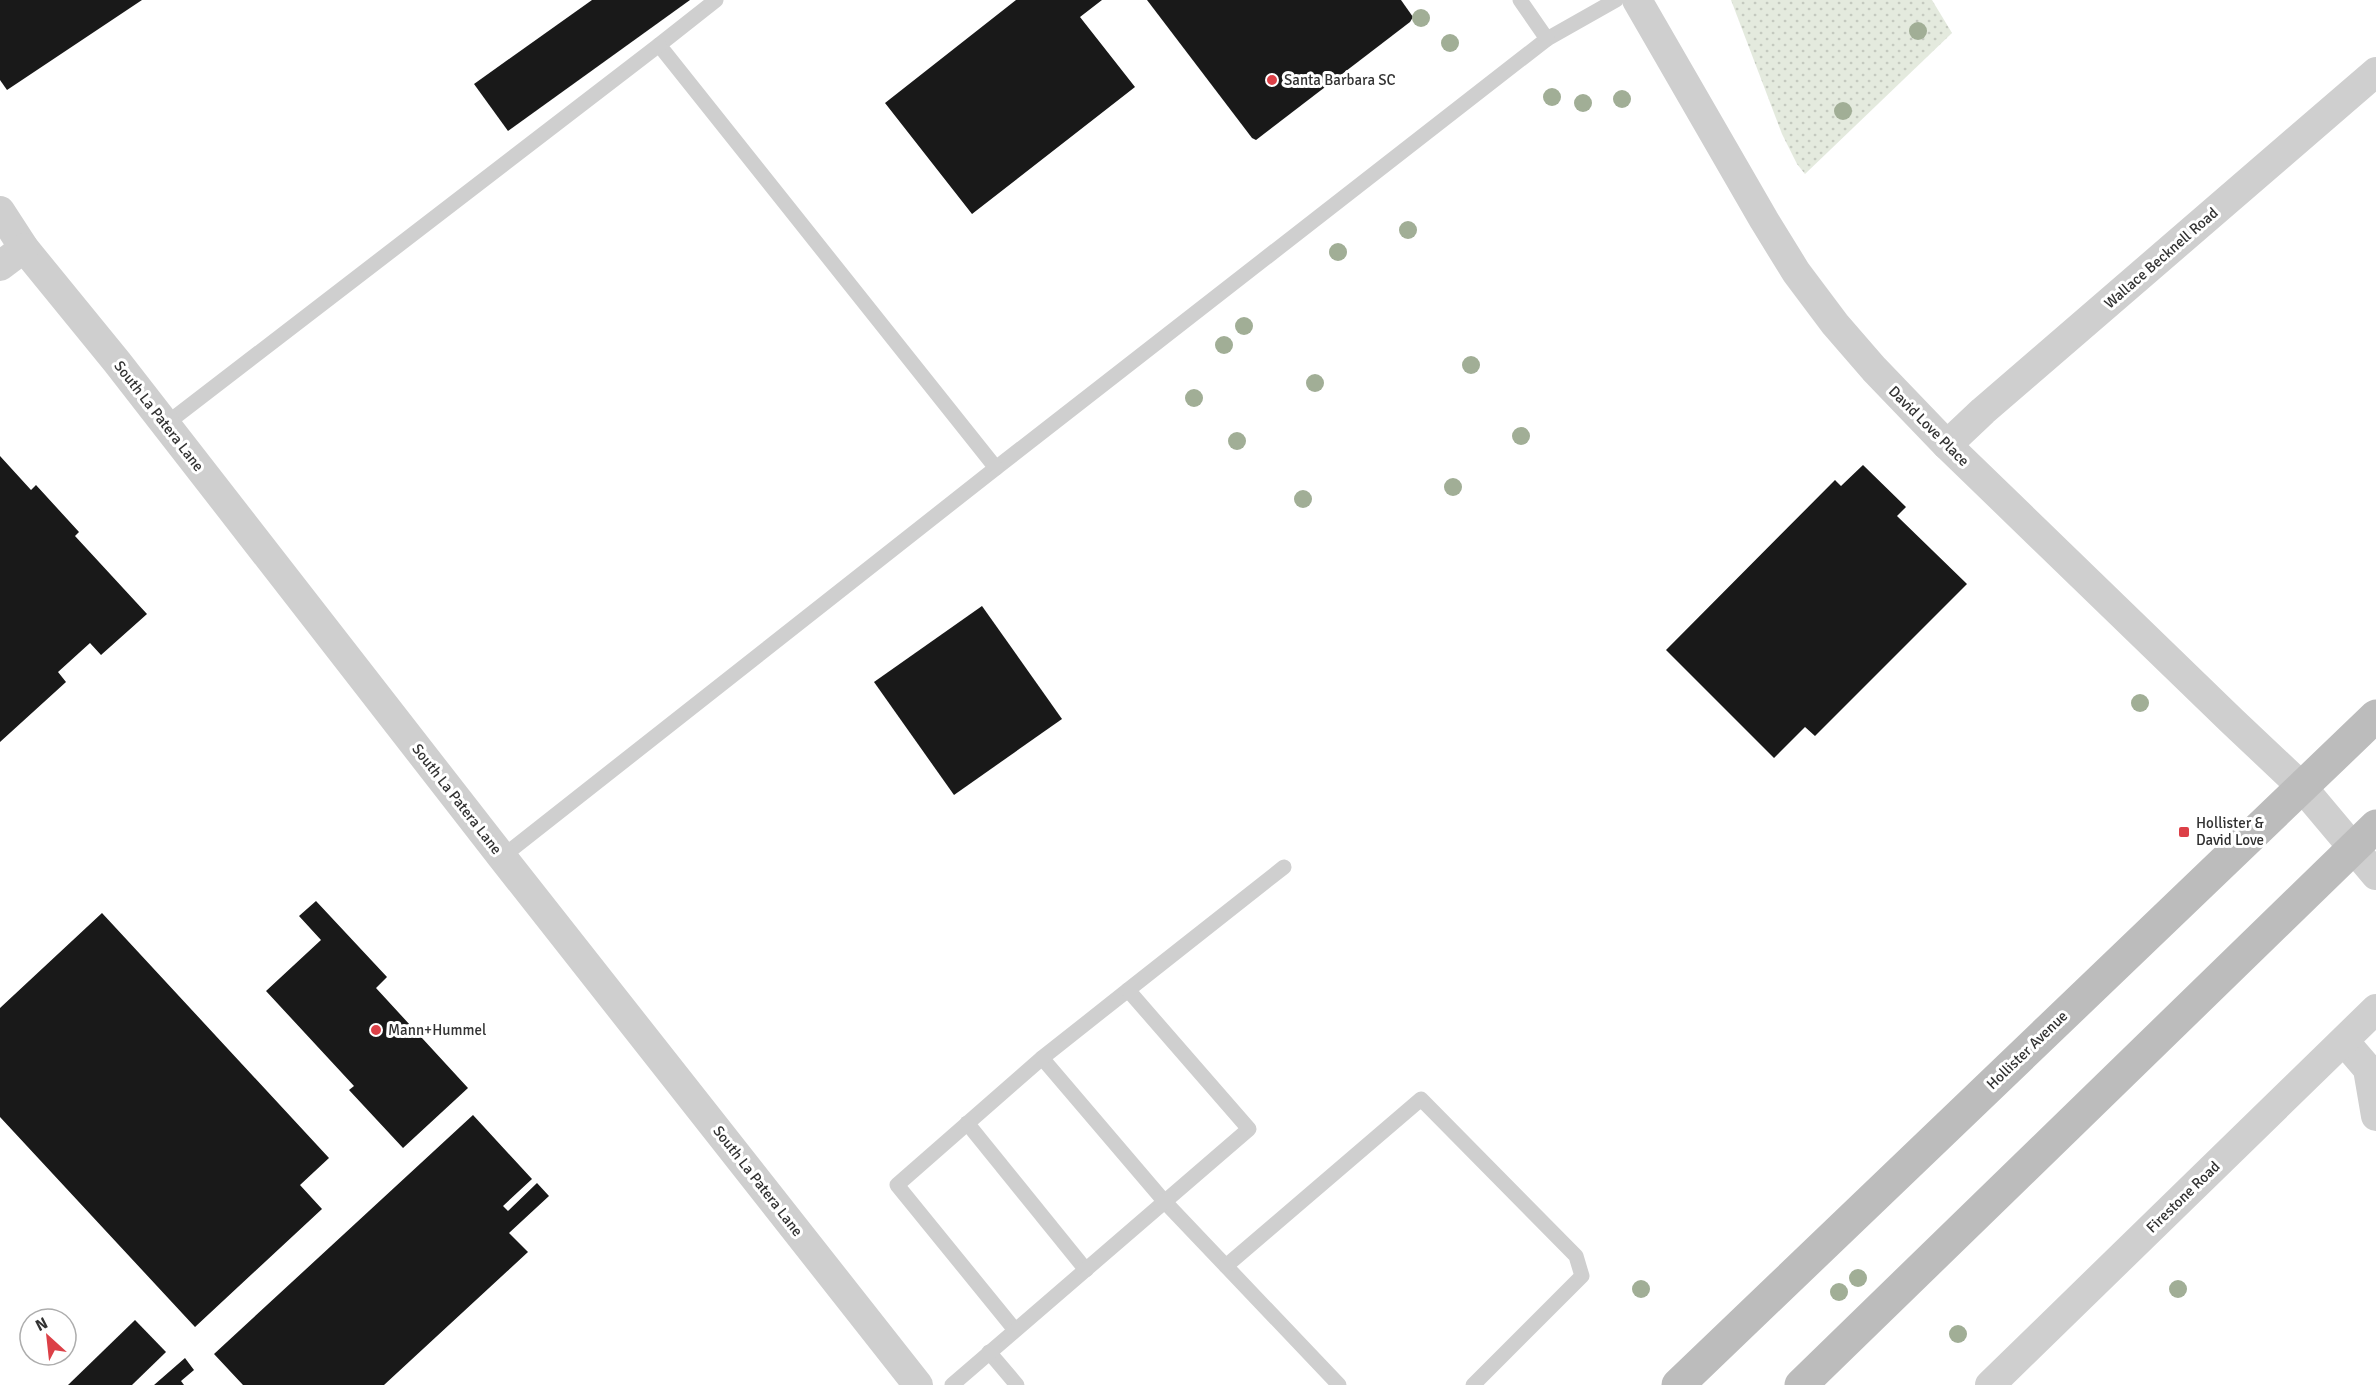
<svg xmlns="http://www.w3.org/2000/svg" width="2376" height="1385" font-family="Signika,sans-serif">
<defs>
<pattern id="grass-dots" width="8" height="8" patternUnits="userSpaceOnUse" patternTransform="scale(1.5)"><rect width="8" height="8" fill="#e4eade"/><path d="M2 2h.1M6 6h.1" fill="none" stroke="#c4c9bf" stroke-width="1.8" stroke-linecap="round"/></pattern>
</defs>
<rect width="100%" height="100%" fill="#fff"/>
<path fill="url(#grass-dots)" d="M1731,0H1932L1952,33L1805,174L1797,164L1782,134Z"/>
<g fill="#191919">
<path d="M0,0H142L7,90L0,80Z"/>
<path d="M592,0H690L508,131L474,84Z"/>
<path d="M1016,0H1102L1080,17L1135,87L972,214L885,103Z"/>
<path d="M1147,0H1401L1413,17L1410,22L1256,140L1252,138Z"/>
<path d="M0,456L31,490L36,485L79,532L75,536L147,614L101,655L90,643L58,672L66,682L0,742Z"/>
<path d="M1863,465L1906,507L1897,516L1967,584L1815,736L1805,727L1774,758L1666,650L1835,480L1841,486Z"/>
<path d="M982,606L1062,719L954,795L874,682Z"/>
<path d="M316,901L387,977L376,988L468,1088L403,1148L349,1090L354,1086L266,991L321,940L299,916Z"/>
<path d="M102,913L329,1158L300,1185L322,1209L195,1327L0,1117V1008Z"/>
<path d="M473,1115L532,1179L503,1206L508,1211L537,1183L549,1196L509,1233L528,1252L384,1385H243L214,1354Z"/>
<path d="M135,1320L166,1352L132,1385H68Z"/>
<path d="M185,1358L194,1370L181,1381L184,1385H154Z"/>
</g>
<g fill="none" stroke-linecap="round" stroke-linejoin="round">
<g stroke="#cfcfcf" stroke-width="15">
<path d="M716,0L659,45L996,468L1547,39L1616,0"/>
<path d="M1520,0L1547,39"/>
<path d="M166,424L659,45"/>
<path d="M502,857L996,468"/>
<path d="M1042,1058L1164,1201L1339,1385"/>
<path d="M967,1123L1086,1270"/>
<path d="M1226,1266L1421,1099L1576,1256L1582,1276L1473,1385"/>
<path d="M1015,1330L897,1185L1042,1058L1128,990"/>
<path d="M989,1352L1017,1385"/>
<path d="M952,1385L1249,1129L1128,990L1284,867"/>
</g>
<g stroke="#cfcfcf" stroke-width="30">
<path d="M1637,0L1764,220L1796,272L1835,324L1874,369L1947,445L2232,721L2302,787L2376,875"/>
<path d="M0,211L24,248L117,362L502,857L918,1385"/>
<path d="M0,266L24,248"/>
<path d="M1947,445L1983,411L2376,72"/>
<path d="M2344,1041L2368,1069L2376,1116"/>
<path d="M1990,1385L2376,1009"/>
</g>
<g stroke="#bcbcbc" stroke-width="33">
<path d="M1678,1385L2376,716"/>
<path d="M1801,1385L2376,826"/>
</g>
</g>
<g fill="#a1ae96">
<circle cx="1421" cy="18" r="9"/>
<circle cx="1918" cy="31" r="9"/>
<circle cx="1450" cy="43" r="9"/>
<circle cx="1552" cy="97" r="9"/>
<circle cx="1622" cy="99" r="9"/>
<circle cx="1583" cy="103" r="9"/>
<circle cx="1843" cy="111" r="9"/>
<circle cx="1408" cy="230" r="9"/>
<circle cx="1338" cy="252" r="9"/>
<circle cx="1244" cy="326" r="9"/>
<circle cx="1224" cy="345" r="9"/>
<circle cx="1471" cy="365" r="9"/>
<circle cx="1315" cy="383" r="9"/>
<circle cx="1194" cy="398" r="9"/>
<circle cx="1521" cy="436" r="9"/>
<circle cx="1237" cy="441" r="9"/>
<circle cx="1453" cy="487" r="9"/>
<circle cx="1303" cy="499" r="9"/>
<circle cx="2140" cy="703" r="9"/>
<circle cx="1858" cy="1278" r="9"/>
<circle cx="1641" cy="1289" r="9"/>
<circle cx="2178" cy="1289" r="9"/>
<circle cx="1839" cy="1292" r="9"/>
<circle cx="1958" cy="1334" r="9"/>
</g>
<g fill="#dc4047" stroke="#fff" stroke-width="2">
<circle cx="1272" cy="80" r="6"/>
<rect x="2178" y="826" width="12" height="12" rx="3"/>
<circle cx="376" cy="1030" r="6"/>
</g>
<g text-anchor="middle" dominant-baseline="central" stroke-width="6" stroke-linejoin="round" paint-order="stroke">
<g font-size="15" fill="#323232" stroke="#fff" text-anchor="start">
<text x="1284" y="80">Santa Barbara SC</text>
<text x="2196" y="823">Hollister &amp;<tspan x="2196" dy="17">David Love</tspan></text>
<text x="388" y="1030">Mann+Hummel</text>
</g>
<g font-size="15" fill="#323232" stroke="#fff">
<text transform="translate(2161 258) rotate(-41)">Wallace Becknell Road</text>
<text transform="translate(159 416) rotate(52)">South La Patera Lane</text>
<text transform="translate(1929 426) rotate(45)">David Love Place</text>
<text transform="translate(457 799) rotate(52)">South La Patera Lane</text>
<text transform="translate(2027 1050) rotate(-44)">Hollister Avenue</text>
<text transform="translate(758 1181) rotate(52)">South La Patera Lane</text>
<text transform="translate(2183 1197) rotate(-44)">Firestone Road</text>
</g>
</g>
<g transform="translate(48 1337) rotate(333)"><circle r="28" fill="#ffffff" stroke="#adadad" stroke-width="1.5"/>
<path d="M0-4.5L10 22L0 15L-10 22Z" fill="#dc4047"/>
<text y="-9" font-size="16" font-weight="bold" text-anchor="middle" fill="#323232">N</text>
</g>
</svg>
